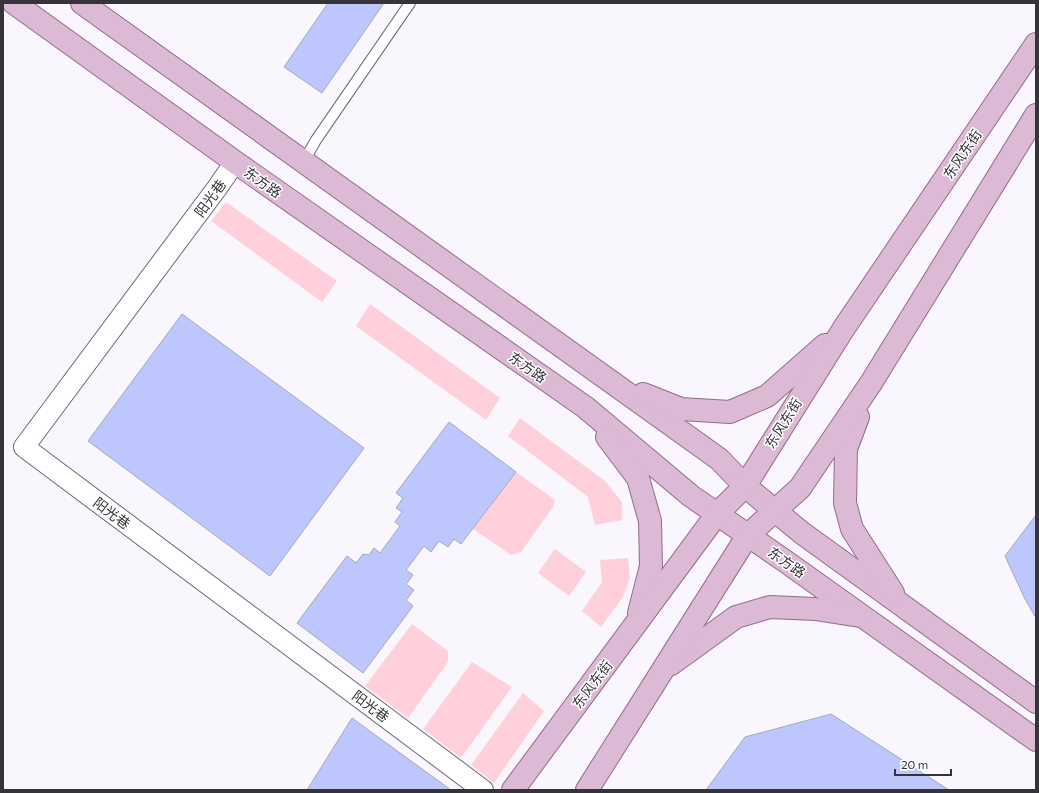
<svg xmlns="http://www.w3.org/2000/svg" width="1039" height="793" font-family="Commissioner,'Noto Sans SC',sans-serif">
<rect width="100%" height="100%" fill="#f9f6fd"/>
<g fill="#ffd0db">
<path d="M226,202L337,281L322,302L211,221Z"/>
<path d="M370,304L500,398L486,420L356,326Z"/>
<path d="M520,418L605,481L622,502V520L595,525L588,497L508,436Z"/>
<path d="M516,472L555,500L553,507L521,552L511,555L473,529Z"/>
<path d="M555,549L586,572L569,596L538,573Z"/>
<path d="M628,558L630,578L623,597L601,627L582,611L602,582L600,560Z"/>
<path d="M412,624L448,651V662L408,718L365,686Z"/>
<path d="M472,662L512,687L461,758L423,729Z"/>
<path d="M523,693L544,711L494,783L471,765Z"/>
</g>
<g fill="#bdc7fe" stroke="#a5a8b9">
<path d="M328,3H384L322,93L284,67Z"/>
<path d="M182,314L364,448L270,576L88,441Z"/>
<path d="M449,422L516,472L461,544L454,539L448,547L439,541L431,552L424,546L406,570L413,575L406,584L414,590L406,600L413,606L363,673L297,623L347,556L356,563L363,554L369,555L374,548L380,553L400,526L395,522L402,512L396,508L403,498L396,493Z"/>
<path d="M1036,515V618L1025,599L1005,556Z"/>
<path d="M831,714L949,790H706L745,737Z"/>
<path d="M352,718L451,790H307Z"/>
</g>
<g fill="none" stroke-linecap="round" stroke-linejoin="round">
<defs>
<path id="lane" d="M304,161L316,140L410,3"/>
<path id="street" d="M235,162L217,188L24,447L483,790"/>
<g id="primary">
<path d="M14,3L235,162L585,407L691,496L785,561L1036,740"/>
<path d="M82,3L719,459L745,486L802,533L1036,702"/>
<path d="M643,394L681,409L730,412L767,396L825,345"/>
<path d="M858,417L846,449L845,503L852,529L893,593"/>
<path d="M607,437L638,478L650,521L651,566L639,613"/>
<path d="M671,664L736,617L770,607L815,609L860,616"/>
<path d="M513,790L717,514L745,486L844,328L1036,44"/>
<path d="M587,790L748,535L800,488L871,383L1036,115"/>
</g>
</defs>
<use href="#lane" stroke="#6e6877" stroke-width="12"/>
<use href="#street" stroke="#6e6877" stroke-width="22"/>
<use href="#primary" stroke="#926c8c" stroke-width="24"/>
<use href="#lane" stroke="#fff" stroke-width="10"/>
<use href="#street" stroke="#fff" stroke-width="20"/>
<use href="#primary" stroke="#dcb9d4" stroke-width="22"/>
</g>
<g text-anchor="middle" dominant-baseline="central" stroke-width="3" stroke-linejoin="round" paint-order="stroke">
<g font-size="14" fill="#36343a" stroke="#fff">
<text transform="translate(962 154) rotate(-56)">东风东街</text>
<text transform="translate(263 182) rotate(35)">东方路</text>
<text transform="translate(210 198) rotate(-54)">阳光巷</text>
<text transform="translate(528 367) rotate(35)">东方路</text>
<text transform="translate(783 423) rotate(-58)">东风东街</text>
<text transform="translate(112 513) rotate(37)">阳光巷</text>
<text transform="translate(787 562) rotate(35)">东方路</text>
<text transform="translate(592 684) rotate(-53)">东风东街</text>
<text transform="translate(371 706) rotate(37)">阳光巷</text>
</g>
</g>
<rect width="1039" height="793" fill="none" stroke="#36343a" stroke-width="8"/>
<path d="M895 769v6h56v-6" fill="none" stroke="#36343a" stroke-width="2"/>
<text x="901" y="769" font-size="12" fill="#36343a" stroke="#ffffff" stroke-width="3" paint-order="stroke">20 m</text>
</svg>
